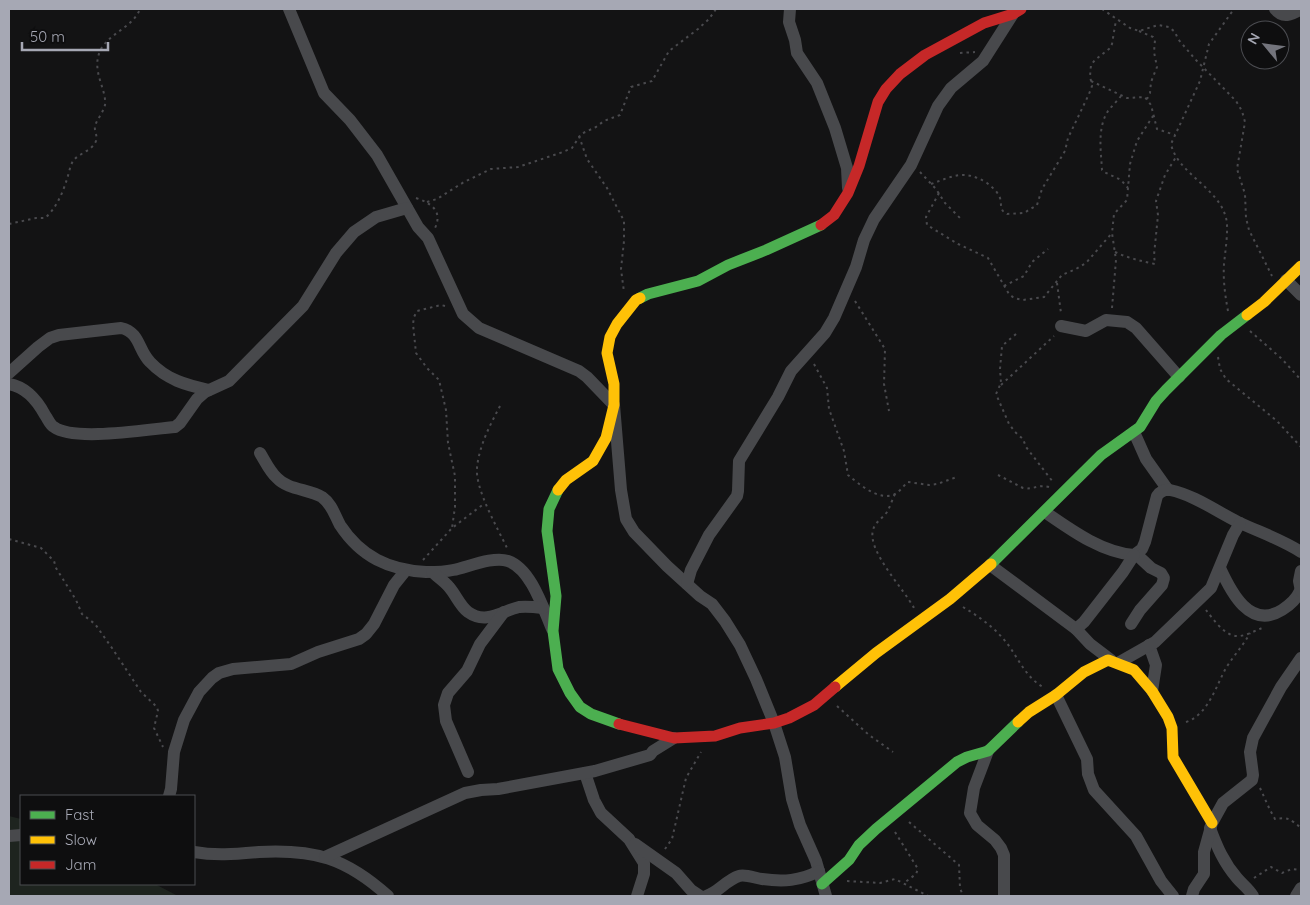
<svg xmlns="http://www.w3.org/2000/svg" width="1310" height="905" font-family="Quicksand,sans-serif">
<rect width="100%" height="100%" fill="#131314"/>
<path fill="#1e241f" d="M9,816L21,819V884H155L178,896H9Z"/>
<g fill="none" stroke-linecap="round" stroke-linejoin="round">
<g stroke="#4a4a4e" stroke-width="2" stroke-dasharray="2.5 4" stroke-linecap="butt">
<path d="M1102,9L1130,28L1139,31L1158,25L1169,27L1175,32L1178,39L1195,59L1236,101L1242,111L1245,122L1237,169L1245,194L1246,218L1249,230L1272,276"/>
<path d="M1139,31L1153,37L1155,40L1154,52L1157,67L1151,82L1150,93L1147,99"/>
<path d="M960,53L975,52"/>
<path d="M1091,81L1127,98L1145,97L1151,105L1157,129L1175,135"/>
<path d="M1121,96C1117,101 1112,106 1108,111C1097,128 1101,151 1102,170L1104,172L1121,180L1128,188"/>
<path d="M579,136L587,159L607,188L624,221V241L621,269L624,292"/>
<path d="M920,172L936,189L945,203L960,218"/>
<path d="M931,184C953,176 965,169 987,183C992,187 998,192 1000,198C1002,205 999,210 1007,214L1024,213L1037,205L1042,189L1065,151L1068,138L1089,94L1092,86L1090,76L1091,65L1095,60L1109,49L1112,44L1116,20"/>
<path d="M939,193L926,217L927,225L958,244L988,258L1009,294L1014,298L1023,300L1044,297L1062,275L1076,269L1086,263L1112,233"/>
<path d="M416,198C431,203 443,211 435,228"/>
<path d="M427,202L437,199L464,182L491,169L518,167L563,152L572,148L581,134L596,127L604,121L620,115L631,87L652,81L669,51L698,29L709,19L716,9"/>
<path d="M9,224L36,218H45C56,209 63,192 67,179C69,173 70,166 73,161C79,153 92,151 96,141C98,136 94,131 95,126C97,119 103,113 105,105C107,89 90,70 101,49C110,33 133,27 140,9"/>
<path d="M1115,252C1128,258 1141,261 1155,264L1154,255L1158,215L1156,201L1165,175L1176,157"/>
<path d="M1057,283L1061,313"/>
<path d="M1004,286L1024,276L1032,262L1048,249"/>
<path d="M855,301L885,349L884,384L889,411"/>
<path d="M445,306L441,305L417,311L414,317L413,324L416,353L427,368L439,380L446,410L448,443L455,476V507L452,528"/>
<path d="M1112,308L1116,260L1112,233L1114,214L1127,200L1130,164L1137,141L1153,116"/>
<path d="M1228,311C1225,295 1223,280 1224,264C1225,253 1229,228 1226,218C1219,188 1177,173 1171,144L1200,81L1209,44L1234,9"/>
<path d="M1250,331L1282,359L1301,380"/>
<path d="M1016,334L1002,346L1000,369L1001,383L996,394L1009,424L1015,432L1023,439L1026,447L1053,482"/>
<path d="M1218,357L1220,369L1226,379L1277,421L1301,447"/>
<path d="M814,364L827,388L829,409L844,451L848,475C859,484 877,500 893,495C899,493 903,486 908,482L929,485L937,484L957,477"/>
<path d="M1001,385L1054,336"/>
<path d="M500,406C490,425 479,446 477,468C475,489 498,529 507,548"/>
<path d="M998,475L1023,488C1033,490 1039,484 1049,487"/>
<path d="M895,494C892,500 890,507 887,512C882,519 875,522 873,530C867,551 904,589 914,608"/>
<path d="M9,539L41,548L54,561L56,568L76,600L82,614L95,624L112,648L141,692L157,707L158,711L154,728L163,747"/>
<path d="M423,560L452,528L485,503"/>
<path d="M963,607C978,616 994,627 1006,642C1018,657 1025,677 1043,687"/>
<path d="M1206,610C1213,619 1224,635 1236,636C1244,637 1254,631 1262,628"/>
<path d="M837,706L869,735L893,752"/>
<path d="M1186,722C1208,715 1216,686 1226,668C1234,655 1243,646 1250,633"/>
<path d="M1260,788L1270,810L1275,819C1289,817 1290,819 1301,828"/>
<path d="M909,822L959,865L960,888L963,896"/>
<path d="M895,832L918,869L916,874L904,883"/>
<path d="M665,849L672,839L686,778L701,752"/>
<path d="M1254,878L1271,867L1282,873L1292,869L1301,870"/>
<path d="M847,881L880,883L895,879L928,896"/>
</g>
<g stroke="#48494c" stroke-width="12">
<path d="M289,9L324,93L350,120L377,155L418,227L428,238L463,314L479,328L579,371L587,377L614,405L621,490L626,519L634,532L667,566L700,596L712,604L725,621L740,645L756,679L774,723L785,757L792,799L800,825L816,861L826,896"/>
<path d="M790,9L789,22L795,40L797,53L817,83L835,128L847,168L848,188"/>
<path d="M1275,9C1283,19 1291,15 1301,9"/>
<path d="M1286,280L1301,295"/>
<path d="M1061,326L1086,331L1106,320L1127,322L1136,328L1179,377"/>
<path d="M9,373L38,347L50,338L59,335L121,328C140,332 138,350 150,362C167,380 186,385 209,390"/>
<path d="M9,384C26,387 37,400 45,415C48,419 50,425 54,427C74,442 149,429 175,427L180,423L197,399L205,392L229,381L303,306L336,253L354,232L376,217L407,208"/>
<path d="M1134,432L1146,459L1168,490"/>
<path d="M260,453C265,461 270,472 277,478C288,490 309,489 322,497C332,504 335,516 340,525C361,557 389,570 426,572C435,572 444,572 453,570C468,567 493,556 508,561C531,569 543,608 552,629"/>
<path d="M1045,512C1071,530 1101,552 1134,555L1142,549L1145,542L1157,496C1160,492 1164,489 1170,490C1194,495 1216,511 1238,522C1259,532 1281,539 1301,552"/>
<path d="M990,565L1076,629L1090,644L1111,660"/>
<path d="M1220,568C1231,592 1250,630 1282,610C1290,605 1296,600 1300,591"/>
<path d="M1301,571L1299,581L1301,591"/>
<path d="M432,572C438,577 445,582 449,587C456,595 460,606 468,612C486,625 502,611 519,607C527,606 535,607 543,608"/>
<path d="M687,584L691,570L709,535L737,496L738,491L739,461L778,397L791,371L825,333L834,318L856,267L864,240L874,219L911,165L938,106L951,88L983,61L1013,14"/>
<path d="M1131,624L1140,610L1162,585L1164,578L1161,573L1151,568L1136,554"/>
<path d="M1076,629L1084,622L1123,572L1134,555"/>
<path d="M1149,645L1156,665L1152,691"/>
<path d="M1118,663L1155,642L1211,588L1233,535L1240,523"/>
<path d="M1056,695L1087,759L1088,774L1094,790L1136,836L1161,881L1173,896"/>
<path d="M988,751L974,788L970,813L977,825L995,840L1001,848L1004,855V896"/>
<path d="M468,772L446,721L444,705L448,693L467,671L480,644L504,612"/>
<path d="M585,773L594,800L601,813L629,839L644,863V874L637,896"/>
<path d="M169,796L171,789L174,752L184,720L199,692L212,678L219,673L233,669L291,664L318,652L359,639L366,634L374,624L394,585L406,570"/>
<path d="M1210,828C1217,847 1224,863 1237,878C1242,884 1249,889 1253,896"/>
<path d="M9,836L21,835"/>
<path d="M635,844L676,873L691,890L700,896"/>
<path d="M194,852C216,856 236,854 259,852C314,849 346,858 388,896"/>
<path d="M325,857L465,793L481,790L498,789L595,771L650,755L653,751L674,738"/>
<path d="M706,896C718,893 726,880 739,876C745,874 755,878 762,879C783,882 800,881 819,871"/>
<path d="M1192,896L1194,889L1204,874V852L1212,823L1223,803L1252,780L1253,775L1250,752L1253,738L1281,687L1301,658"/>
<path d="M1296,896L1301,888"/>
</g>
<g stroke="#4caf50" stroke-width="11">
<path d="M640,298L648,294L698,281L728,265L766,250L821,225"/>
<path d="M558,490L549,509L547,531L556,596L553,631L558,669L570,693L580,707L591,714L619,724"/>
<path d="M991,564L1101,455L1140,427L1156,401L1166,390L1221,335L1247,315"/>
<path d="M822,884L849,860L859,845L876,829L957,762L967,757L988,751L1018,722"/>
</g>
<g stroke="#ffc107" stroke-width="11">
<path d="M1247,315L1264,302L1301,266"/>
<path d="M558,490L566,480L593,461L606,438L614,405V384L607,353L610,337L617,324L636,300L640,298"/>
<path d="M835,687L876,653L950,599L991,564"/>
<path d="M1018,722L1029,712L1056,695L1084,672L1108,660L1134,670L1152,691L1168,717L1172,728L1173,757L1212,823"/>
</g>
<g stroke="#c62828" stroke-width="11">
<path d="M821,225L834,215L848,193L859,166L878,102L886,89L900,74L925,55L984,23L1013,14L1021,9"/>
<path d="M619,724L674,738L715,736L740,728L774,723L789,718L814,705L835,687"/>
</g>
</g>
<rect width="1310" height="905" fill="none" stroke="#a6a8b4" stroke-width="20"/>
<rect x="20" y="795" width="175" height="90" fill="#0e0e0f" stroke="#4b4c51"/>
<rect x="30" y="811" width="25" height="8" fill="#4caf50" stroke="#4b4c51"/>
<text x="65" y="820" font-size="15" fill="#a6a8b4">Fast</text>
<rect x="30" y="836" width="25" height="8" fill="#ffc107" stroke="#4b4c51"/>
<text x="65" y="845" font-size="15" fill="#a6a8b4">Slow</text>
<rect x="30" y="861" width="25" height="8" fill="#c62828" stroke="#4b4c51"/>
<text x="65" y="870" font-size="15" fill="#a6a8b4">Jam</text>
<g transform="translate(1265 45) rotate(299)"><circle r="24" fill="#0e0e0f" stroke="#4b4c51"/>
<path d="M0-4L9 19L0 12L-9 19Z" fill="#73747c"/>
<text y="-8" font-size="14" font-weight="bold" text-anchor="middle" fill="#a6a8b4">N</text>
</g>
<path d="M22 42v8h86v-8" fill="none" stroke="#a6a8b4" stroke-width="2.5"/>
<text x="30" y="42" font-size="15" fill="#a6a8b4" stroke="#0e0e0f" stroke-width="4" paint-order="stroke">50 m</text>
</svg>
